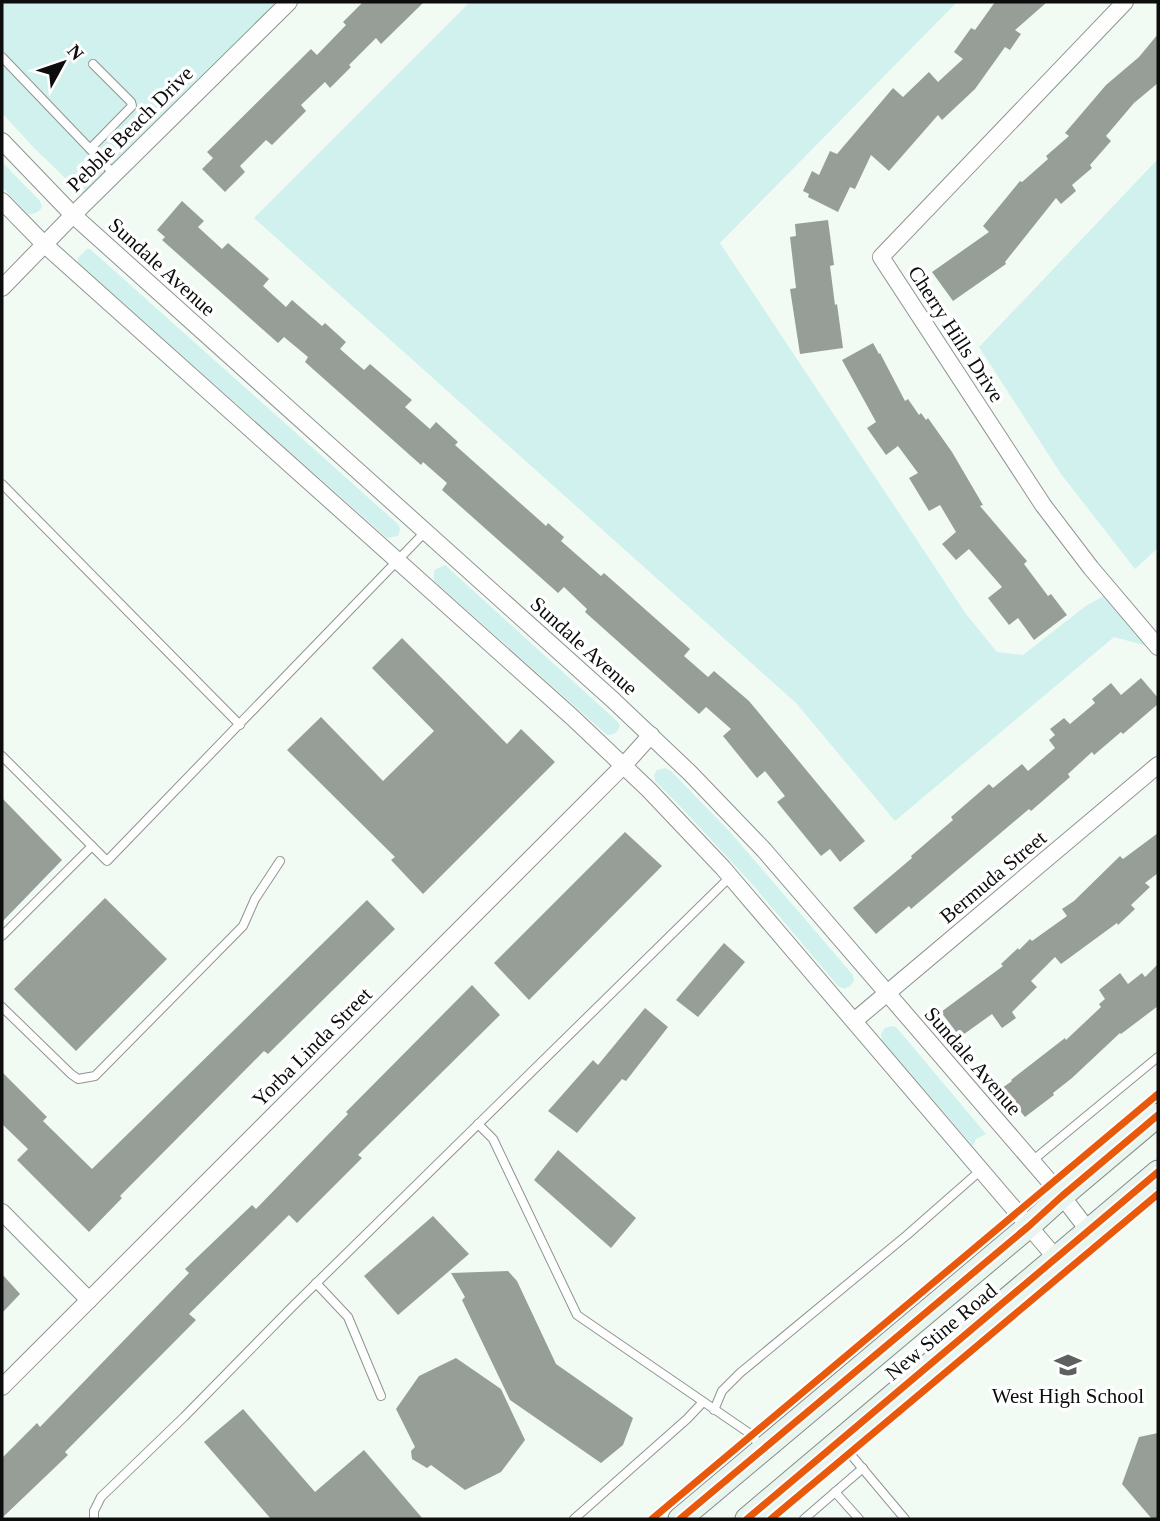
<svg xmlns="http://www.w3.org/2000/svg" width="1160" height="1521" font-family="Georgia,serif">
<rect width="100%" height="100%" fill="#f1fbf4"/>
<g fill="#d1f1ee">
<path d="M2,2H276L85,197L35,149L2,113Z"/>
<path d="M470,2H957L720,243L966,614L997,652L1023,655L1087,605L1112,592L1158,649L1114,637L895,821L796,703L254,218Z"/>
<path d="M1158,159V548L1135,569L1061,474L979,347Z"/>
<path d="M2,162L40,201L42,207C38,213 35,214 28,214L2,187Z"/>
<path d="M87,249H90L399,525L400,530L398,536L387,538L78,263V258Z"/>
<path d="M445,565L618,722L620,726C617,733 614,735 607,735L434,581V570Z"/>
<path d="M665,768L671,771L731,833L853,975L854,981L850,986L844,989L838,986L752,884L677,803L655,781L654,775L657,770Z"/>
<path d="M891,1026L896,1027L986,1134L976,1139L973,1146L882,1041L881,1034L885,1028Z"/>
</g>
<g fill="#979e98">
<path d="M363,2H424L381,44L376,38L349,65L351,67L330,88L325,82L301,105L306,111L272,145L266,140L240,166L245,172L225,192L202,169L213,158L207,152L311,49L317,55L346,25L343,22Z"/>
<path d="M995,2H1047L1015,30L1021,34L1010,50L1005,47L975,89L942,120L938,115L889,171L871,155L855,189L850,187L838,212L808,197L809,194L803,191L812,171L819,175L830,151L837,154L893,88L903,97L929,72L938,82L963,59L954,52L971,28L975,30Z"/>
<path d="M1158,34V83L1134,103L1106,136L1111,141L1090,165L1092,168L1072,185L1076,191L1061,204L1056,198L1005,262L1006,264L953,301L932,272L989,232L983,226L1020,181L1022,182L1048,159L1046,156L1069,136L1065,133L1106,85L1139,57Z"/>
<path d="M182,201L204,221L198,227L222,249L228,243L269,279L263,286L286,307L292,300L322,326L325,323L346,342L340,349L364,370L370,364L412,400L405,407L430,429L436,422L458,442L455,445L546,526L548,523L564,537L561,541L601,576L604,573L690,649L684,656L708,677L714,671L749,701L865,841L840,862L830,849L821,856L777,802L785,796L765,771L757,778L723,736L731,729L706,707L699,714L585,612L587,609L564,587L558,593L442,490L447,483L423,462L421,465L305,362L308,357L284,337L278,343L162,240L165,237L157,230Z"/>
<path d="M828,220L834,265L830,266L835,305L837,304L843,348L800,354L790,289L796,288L790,237L796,236L795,224Z"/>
<path d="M873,343L879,354L880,353L905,401L908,399L919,415L921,413L926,420L928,418L952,452L983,505L980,506L1027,561L1024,564L1048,596L1051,594L1067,615L1034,640L1018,618L1009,625L988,598L1002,587L969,549L956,560L942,544L956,532L940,505L929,511L909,478L918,473L898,446L886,455L867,428L876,422L842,360Z"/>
<path d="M402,638L507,744L521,729L555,762L423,894L391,860L395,857L287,750L321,717L383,781L434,731L372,668Z"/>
<path d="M1141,678L1158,698V704L1123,734L1121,732L1094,755L1092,752L1068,774L1070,777L1031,811L1029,809L911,909L909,906L876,934L853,908L912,858L911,856L953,820L951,817L989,784L993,788L1022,764L1028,771L1055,748L1049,740L1055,735L1050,729L1064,718L1070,724L1095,703L1092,699L1111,683L1121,695Z"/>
<path d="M2,798L62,860L2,922Z"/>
<path d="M625,832L662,866L529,1000L494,963Z"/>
<path d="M1158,833V873L1145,883L1150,887L1131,905L1135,909L1118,925L1117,923L1061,964L1055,957L1031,981L1037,987L1012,1012L1016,1018L1002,1028L992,1014L960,1037L941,1012L1003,966L1001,964L1018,948L1019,950L1030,939L1032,941L1067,916L1062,909L1074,901L1120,856L1123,859Z"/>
<path d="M105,898L167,959L76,1051L14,989Z"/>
<path d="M367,900L395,929L268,1054L264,1051L120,1196L122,1198L89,1232L17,1160L28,1149L2,1124V1072L47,1117L43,1121L92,1169Z"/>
<path d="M724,943L745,962L698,1017L676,1000Z"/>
<path d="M1158,964V1006L1121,1034L1120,1033L1072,1078L1053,1093L1054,1095L1025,1117L1002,1088L1012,1081L1011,1080L1065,1038L1066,1040L1101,1007L1099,1004L1105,999L1099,990L1120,973L1128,984L1142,973L1145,977Z"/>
<path d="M472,985L500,1015L358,1155L362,1158L297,1223L289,1215L189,1314L196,1320L65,1452L68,1455L2,1518V1458L37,1423L40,1427L189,1273L185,1269L252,1205L256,1209L348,1114L346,1112Z"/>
<path d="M645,1008L668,1027L626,1081L622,1079L577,1133L548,1111L593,1060L598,1065Z"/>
<path d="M558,1150L636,1218L611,1248L534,1180Z"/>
<path d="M433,1216L469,1254L398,1315L364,1276Z"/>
<path d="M508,1271L517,1281L556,1364L633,1418L623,1445L601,1463L510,1400L462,1300L465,1297L451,1273Z"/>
<path d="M2,1274L20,1294L2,1313Z"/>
<path d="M456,1358L501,1389L525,1440L501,1472L465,1490L431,1465L427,1468L412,1459L411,1451L415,1447L396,1409L419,1376Z"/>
<path d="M243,1409L315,1492L364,1450L423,1519H271L204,1442Z"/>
<path d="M1158,1433V1519H1152L1122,1484L1139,1437Z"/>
</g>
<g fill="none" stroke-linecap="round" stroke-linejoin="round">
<defs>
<g id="lane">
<path d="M2,57L114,174"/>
<path d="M90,149L132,106L131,102L93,64"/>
<path d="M2,484L240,725"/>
<path d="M2,756L107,861L426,531"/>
<path d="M2,936L92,846"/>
<path d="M2,1007L71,1074L78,1079L95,1076L243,926L255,899L280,861"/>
<path d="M478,1124L493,1139L577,1315L749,1433L762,1447"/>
<path d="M1032,1161L1158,1057"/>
<path d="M316,1283L348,1317L381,1396"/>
<path d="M714,1410L722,1391L740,1373L907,1235L981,1170"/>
<path d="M842,1444L905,1519"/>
<path d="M835,1492L859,1519"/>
<path d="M94,1519V1511L101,1497L184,1417L293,1306L731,876"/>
<path d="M574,1519L687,1419L703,1402"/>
<path d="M804,1519L863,1468"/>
</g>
<g id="street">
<path d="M1125,2L881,257L1043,505L1091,568L1158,647"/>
<path d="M2,141L73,215L613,700L690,773L764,850L1062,1196L1088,1230"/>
<path d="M2,201L45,245L572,717L649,790L723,868L1056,1258"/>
<path d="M2,288L73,215L289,2"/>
<path d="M854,1021L1158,765"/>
<path d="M2,1212L89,1300"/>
<path d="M2,1387L624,765L651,735"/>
</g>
<g id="secondary">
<path d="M680,1519L1029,1226L1062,1196L1158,1115"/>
<path d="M747,1519L1158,1172"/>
</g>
</defs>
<use href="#lane" stroke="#909491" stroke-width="10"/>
<use href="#street" stroke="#909491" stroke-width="18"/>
<use href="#secondary" stroke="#868b88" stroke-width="25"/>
<use href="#lane" stroke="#fdfefd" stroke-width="8"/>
<use href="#street" stroke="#fdfefd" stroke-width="16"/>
<use href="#secondary" stroke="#e8f5ee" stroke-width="23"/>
<defs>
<g id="cycleway">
<path d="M652,1519L1158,1094"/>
<path d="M680,1519L1029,1226L1062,1196L1158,1115"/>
<path d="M747,1519L1158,1172"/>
<path d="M771,1519L1158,1194"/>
</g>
</defs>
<use href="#cycleway" stroke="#fff" stroke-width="11"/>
<use href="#cycleway" stroke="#e8590c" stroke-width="7"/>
</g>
<defs>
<symbol id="school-bare" viewBox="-9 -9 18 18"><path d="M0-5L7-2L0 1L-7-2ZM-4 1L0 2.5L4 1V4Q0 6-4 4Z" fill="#5d605e" stroke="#fff" stroke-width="2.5" paint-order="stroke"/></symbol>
</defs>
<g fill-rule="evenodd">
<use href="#school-bare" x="1049" y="1346" width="38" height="38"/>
</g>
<g text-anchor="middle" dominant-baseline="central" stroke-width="7" stroke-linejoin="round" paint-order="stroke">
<g font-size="21" fill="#0d0d0d" stroke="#fff">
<text transform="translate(130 129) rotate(-45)">Pebble Beach Drive</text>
<text transform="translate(162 267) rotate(42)">Sundale Avenue</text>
<text transform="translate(956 334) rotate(57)">Cherry Hills Drive</text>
<text transform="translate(584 646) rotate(42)">Sundale Avenue</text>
<text transform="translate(993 877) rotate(-40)">Bermuda Street</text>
<text transform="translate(312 1047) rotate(-45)">Yorba Linda Street</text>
<text transform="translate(973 1061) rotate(49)">Sundale Avenue</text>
<text transform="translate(941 1332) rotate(-40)">New Stine Road</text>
</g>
<g font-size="21" fill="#0d0d0d" stroke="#fff">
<text x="1068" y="1396">West High School</text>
</g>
</g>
<rect width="1160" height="1521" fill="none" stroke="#0d0d0d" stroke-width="7"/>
<g transform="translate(63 63) rotate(50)" stroke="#ffffff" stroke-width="5" paint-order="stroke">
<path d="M0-5L12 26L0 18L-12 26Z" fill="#0d0d0d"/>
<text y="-10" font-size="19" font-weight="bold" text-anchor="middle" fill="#0d0d0d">N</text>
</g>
</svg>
